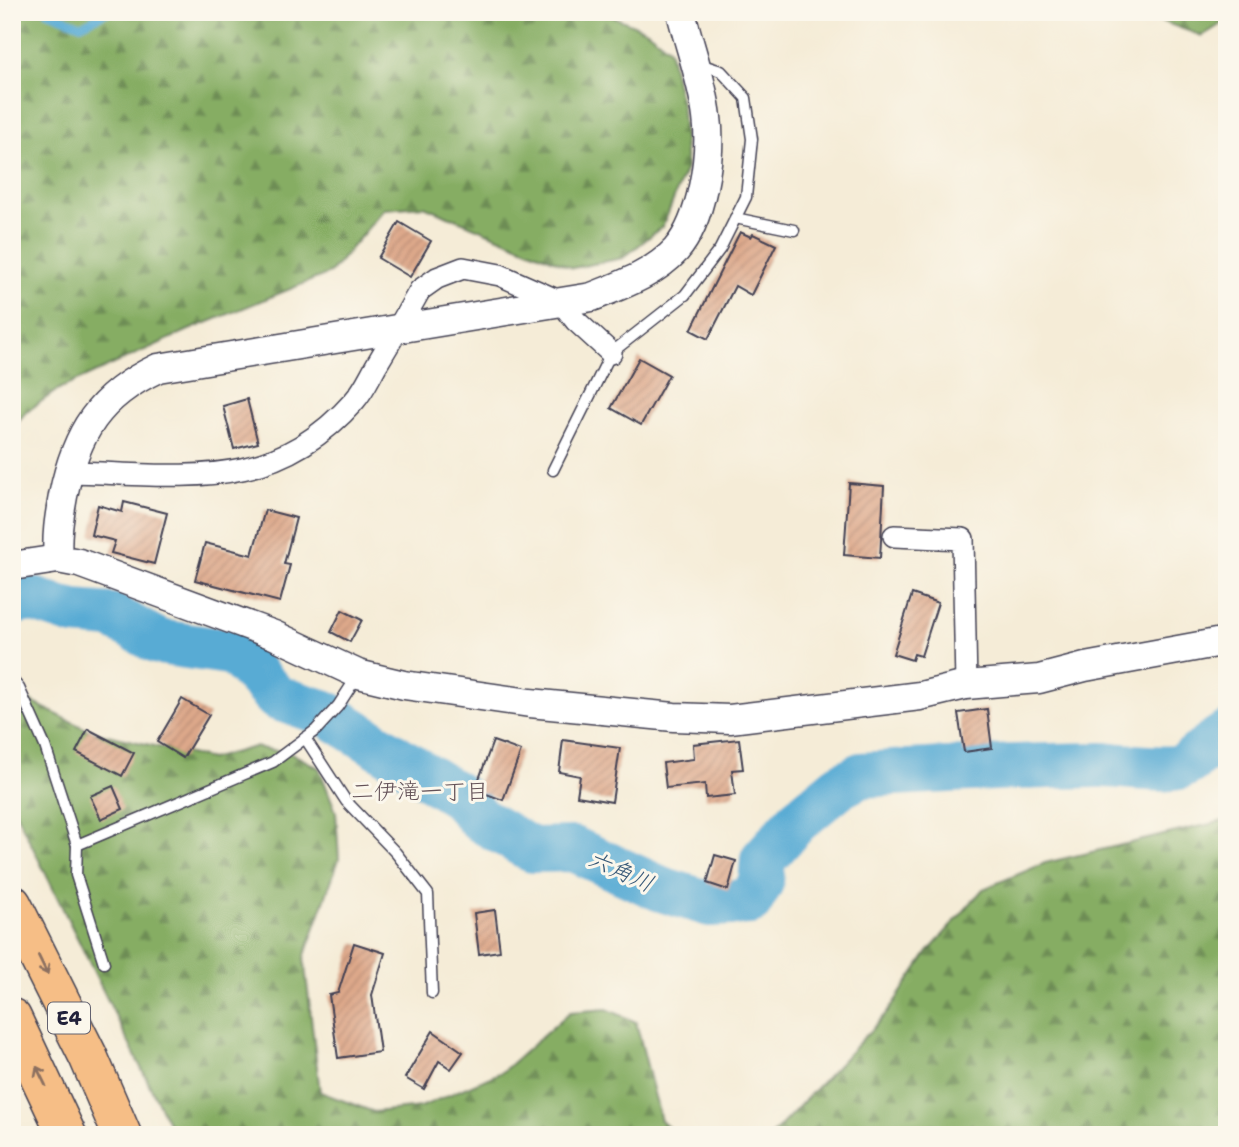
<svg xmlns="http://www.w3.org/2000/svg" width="1239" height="1147" font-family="'Shantell Sans','Klee One',sans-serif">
<defs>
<pattern id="forest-firs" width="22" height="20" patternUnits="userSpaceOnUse" patternTransform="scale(1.75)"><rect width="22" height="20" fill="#86ad64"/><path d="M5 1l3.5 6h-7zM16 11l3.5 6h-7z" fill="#6d8c54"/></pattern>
<pattern id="building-hatch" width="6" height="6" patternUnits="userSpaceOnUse" patternTransform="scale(1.75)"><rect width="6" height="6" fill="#dda88a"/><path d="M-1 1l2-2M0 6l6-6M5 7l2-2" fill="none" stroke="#bd9078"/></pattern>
</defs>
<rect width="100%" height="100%" fill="#fbf7ec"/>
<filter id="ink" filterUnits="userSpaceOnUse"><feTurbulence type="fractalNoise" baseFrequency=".0143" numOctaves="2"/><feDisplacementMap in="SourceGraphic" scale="14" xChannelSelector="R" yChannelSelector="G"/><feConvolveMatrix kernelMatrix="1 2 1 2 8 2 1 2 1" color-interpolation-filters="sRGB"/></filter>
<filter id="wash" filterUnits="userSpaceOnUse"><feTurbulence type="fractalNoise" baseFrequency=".00686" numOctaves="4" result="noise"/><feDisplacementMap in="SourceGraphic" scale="28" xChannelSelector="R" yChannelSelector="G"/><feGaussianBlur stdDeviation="1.57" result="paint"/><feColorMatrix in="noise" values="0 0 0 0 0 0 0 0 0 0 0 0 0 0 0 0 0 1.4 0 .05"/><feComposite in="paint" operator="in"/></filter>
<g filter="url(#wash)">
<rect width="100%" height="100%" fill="#f5ecd7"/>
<g fill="url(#forest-firs)" stroke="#546850" stroke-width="2">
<path d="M12,12H602L646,30L669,48L682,109L686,168L663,226L623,258L573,268L424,206L384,209L330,273L189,330L59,389L25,413L12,429Z"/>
<path d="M1148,12H1227V21L1202,36L1152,18Z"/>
<path d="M12,692L90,731L211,759L254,747L291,753L319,768L336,812L339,859L304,958L320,1092L374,1112L421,1107L502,1072L570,1012L607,1009L636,1022L661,1121L677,1135H174L12,805Z"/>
<path d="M1227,820V1135H772L887,1013L928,952L983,889L1045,863Z"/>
</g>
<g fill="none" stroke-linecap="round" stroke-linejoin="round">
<path stroke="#59abd4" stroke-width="8" d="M48,12L81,25L108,12"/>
<path stroke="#59abd4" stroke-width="46" d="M12,602L31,599L74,613L112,616L159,642L235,653L277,698L326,713L460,797L479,819L532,850L573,849L661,889L710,904L750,902L761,882L763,859L797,821L838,787L861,775C940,770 1019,766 1098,765C1122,764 1158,772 1179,767C1192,764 1211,741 1227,734"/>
</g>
<g id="blocks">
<g fill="url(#building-hatch)">
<path d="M399,222L431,241L410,277L378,258Z"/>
<path d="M740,232L751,237L753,234L776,245L751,295L735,286L708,339L691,330Z"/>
<path d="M639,358L669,375L641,425L611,408Z"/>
<path d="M247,399L258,443L234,449L223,406Z"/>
<path d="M849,483L884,486L880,558L844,555Z"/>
<path d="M124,502L167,513L154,564L111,553L115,541L91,535L98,505L122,512Z"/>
<path d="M265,510L296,518L284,564L290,565L280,602L195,580L205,543L252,555Z"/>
<path d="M912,594L938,603L921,656L914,654L912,660L893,654Z"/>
<path d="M342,610L362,620L350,642L331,632Z"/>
<path d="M182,699L209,715L183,758L157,742Z"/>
<path d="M987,709L992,748L964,752L958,713Z"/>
<path d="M88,729L134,753L122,776L76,752Z"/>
<path d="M739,739L743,769L732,770L735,795L706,798L705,784L666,788L663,763L694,759L693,744Z"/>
<path d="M563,740L620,748L612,802L577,796L580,776L559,772Z"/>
<path d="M493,741L521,751L503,800L475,790Z"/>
<path d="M113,786L123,809L101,819L90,796Z"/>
<path d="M715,855L736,861L728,890L707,883Z"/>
<path d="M495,910L500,951L479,954L474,913Z"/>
<path d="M354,943L385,953L372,995L380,1052L338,1058L329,995L338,993Z"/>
<path d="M433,1031L463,1052L451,1069L439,1061L424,1089L405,1078Z"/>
</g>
</g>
</g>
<g filter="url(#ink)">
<use href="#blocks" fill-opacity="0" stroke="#424052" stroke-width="2"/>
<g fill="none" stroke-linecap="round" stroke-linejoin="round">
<defs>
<g id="service">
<path d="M735,218L794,230"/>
<path d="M553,470L611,353L685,295L720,249L746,197L752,139L746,98L721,71L699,64"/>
<path d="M12,680L19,688L45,746L77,845L76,875L104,963"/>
<path d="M305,738L346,801L396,853L428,894L432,993"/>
<path d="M77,845L273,762L316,730L338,706L358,675"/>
</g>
<g id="minor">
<path d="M68,472C180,474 272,495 355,400C364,390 370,376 377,364C392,339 406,315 420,290L437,278L463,268L500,275L561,302L576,321L611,353"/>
<path d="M894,536L963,539L966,685"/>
</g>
<g id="tertiary">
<path d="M58,559C56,537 59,518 63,496C76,432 99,396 158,368L592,297C621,285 654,274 676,250C702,220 712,155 707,117C703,82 689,46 681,12"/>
<path d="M12,566L58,559L79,563L274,635L358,674L404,685L530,703L674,717L730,719L920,696L966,685L1039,679L1085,667L1227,641"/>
</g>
<g id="motorway">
<path d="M12,904L88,1056L122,1135"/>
<path d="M12,1018L67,1135"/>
</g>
</defs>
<use href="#service" stroke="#424052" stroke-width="13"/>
<use href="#minor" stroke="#424052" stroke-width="24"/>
<use href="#tertiary" stroke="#424052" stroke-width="31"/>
<use href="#motorway" stroke="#424052" stroke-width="41"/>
<use href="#service" stroke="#fff" stroke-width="10"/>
<use href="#minor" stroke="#fff" stroke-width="21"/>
<use href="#tertiary" stroke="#fff" stroke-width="28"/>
<use href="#motorway" stroke="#f6be86" stroke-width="38"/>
</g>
<defs><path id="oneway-shaft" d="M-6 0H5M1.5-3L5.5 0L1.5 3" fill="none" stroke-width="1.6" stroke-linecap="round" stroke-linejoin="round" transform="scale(1.75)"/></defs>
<g stroke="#8c7060">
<use href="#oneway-shaft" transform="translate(43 965) rotate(64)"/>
<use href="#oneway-shaft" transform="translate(41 1076) rotate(-116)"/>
</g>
</g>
<g text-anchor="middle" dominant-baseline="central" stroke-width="6" stroke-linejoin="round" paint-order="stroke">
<rect fill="#fbf7ec" stroke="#636270" stroke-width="2" x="48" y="1002.5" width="42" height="31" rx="5"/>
<g font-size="19" font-weight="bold" fill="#22223b">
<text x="69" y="1018">E4</text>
</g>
<g font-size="23" fill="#635157" stroke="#fbf7ec">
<text x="420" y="791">二伊滝一丁目</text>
</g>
<g font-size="23" font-style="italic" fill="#385978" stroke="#fbf7ec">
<text transform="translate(621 871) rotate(24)">六角川</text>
</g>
</g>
<rect width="1239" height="1147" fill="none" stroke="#fbf7ec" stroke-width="42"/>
</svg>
